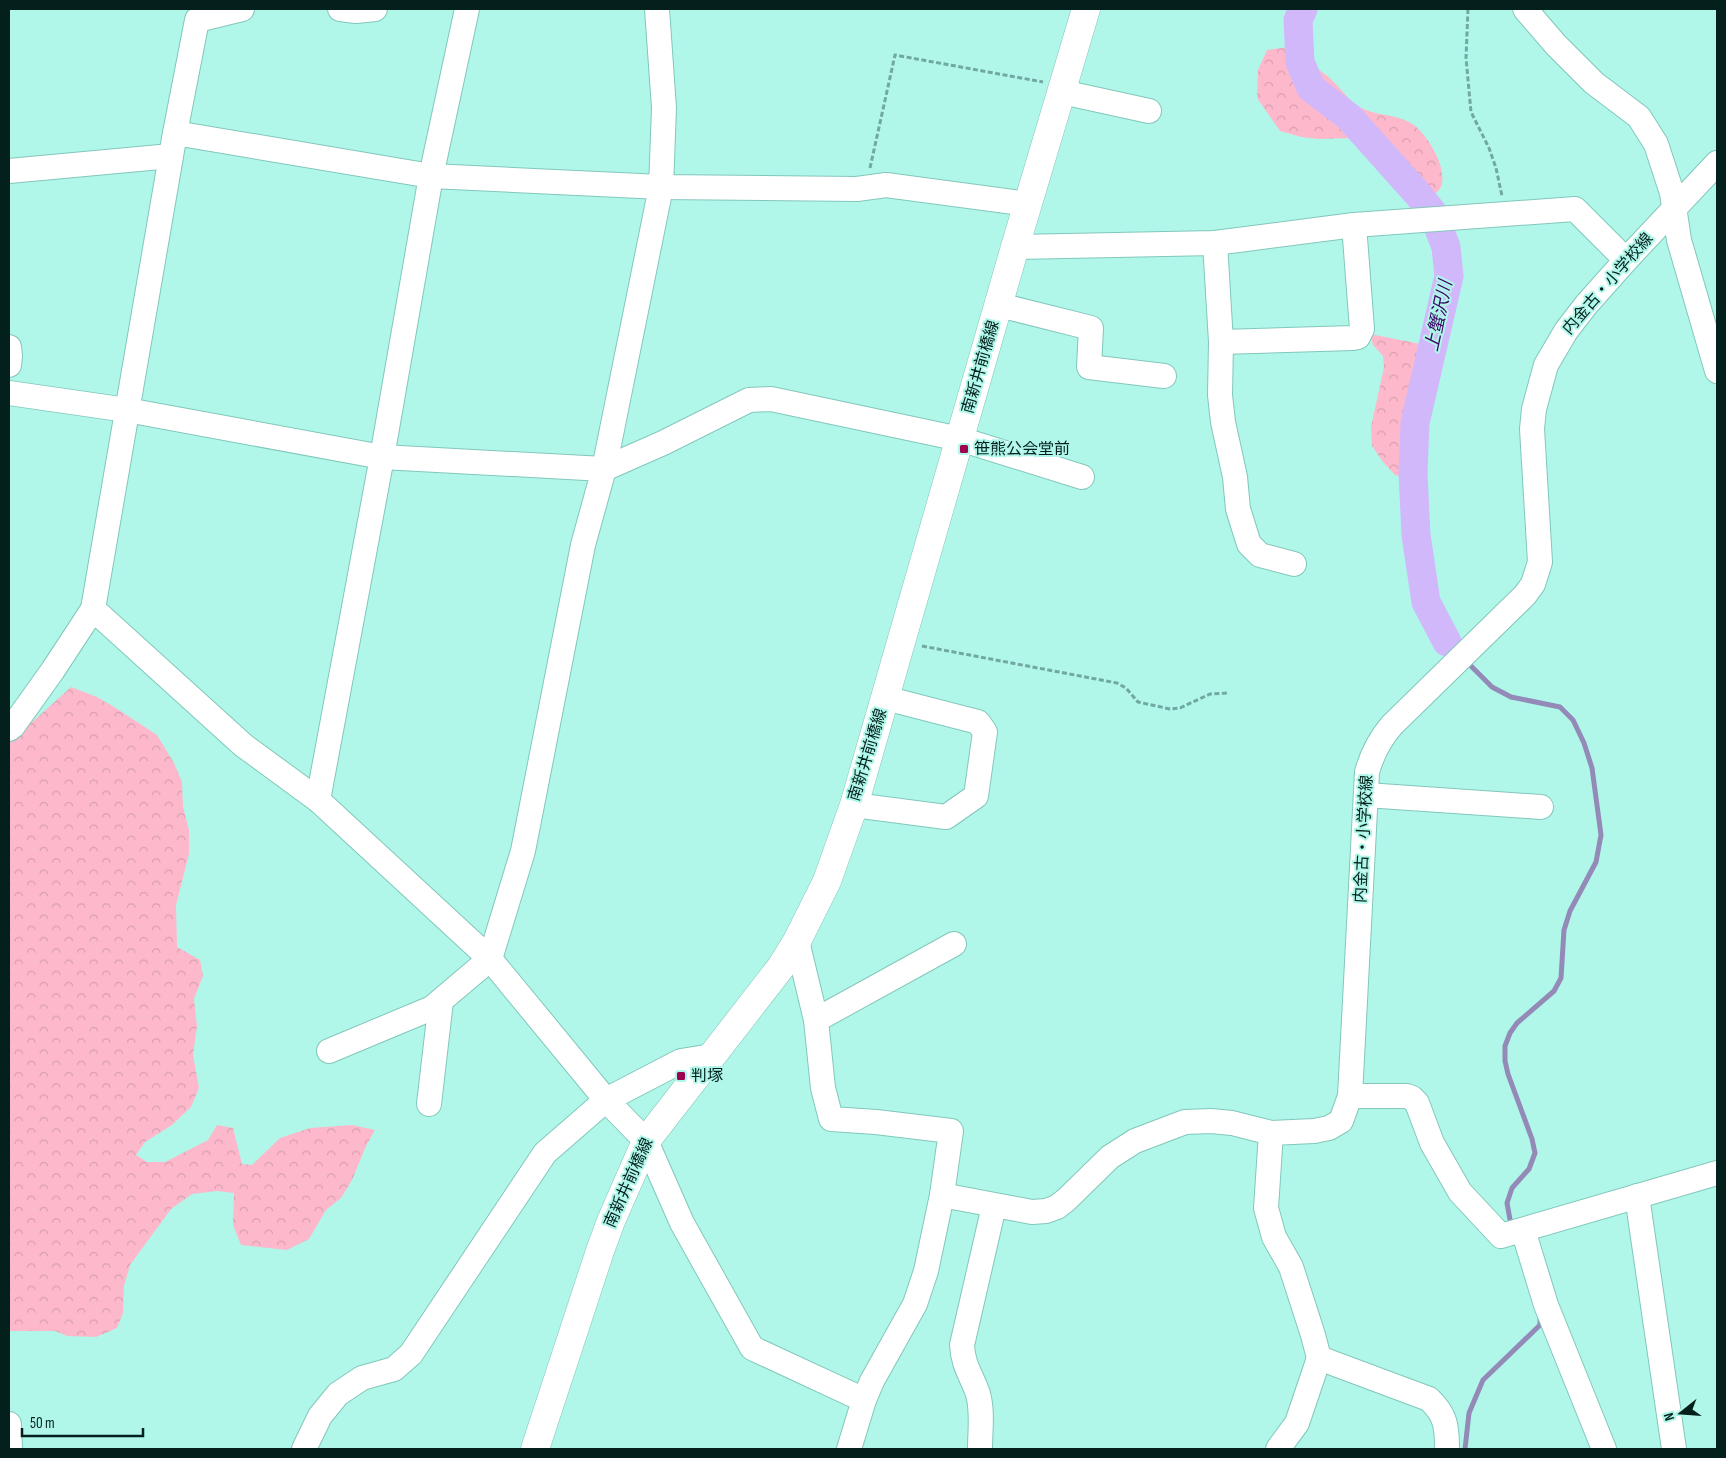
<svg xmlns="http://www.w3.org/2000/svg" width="1726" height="1458" font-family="'Sofia Sans Condensed','Noto Sans JP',sans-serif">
<defs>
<pattern id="forest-crowns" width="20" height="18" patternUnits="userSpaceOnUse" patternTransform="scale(1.25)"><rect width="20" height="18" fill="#fdb9cb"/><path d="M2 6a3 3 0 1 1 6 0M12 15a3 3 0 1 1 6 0" fill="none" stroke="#d79fae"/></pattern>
</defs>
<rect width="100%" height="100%" fill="#b0f7ea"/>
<g fill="url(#forest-crowns)">
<path d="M1290,47L1293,76L1314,103L1334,118L1354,138L1318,139L1301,137L1280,131L1257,98L1258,70L1267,50Z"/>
<path d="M1312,67C1330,73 1341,92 1355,104C1370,116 1392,113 1409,122C1425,129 1449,169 1441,187C1439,190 1436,193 1434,196L1407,170L1365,123L1317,81Z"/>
<path d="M1370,334L1426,345C1410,387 1405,433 1404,477L1395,475L1383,462L1372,446L1371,427L1384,367L1383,356L1373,345Z"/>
<path d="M71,687L97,697L119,710L157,735L174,763L182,782L183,807L189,830V854L176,905L177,947L200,960L203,976L194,999L197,1026L193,1055L199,1088L191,1107L172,1125L145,1142L136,1155L147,1162H165L208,1140L217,1125L233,1128L242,1164L252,1165L280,1138L310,1128L352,1125L375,1130L366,1146L352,1180L341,1198L326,1210L309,1239L287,1250L241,1245L233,1225L234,1193L217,1191L192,1194L171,1209L130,1265L124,1286L123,1313L117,1328L96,1337L67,1336L55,1331H9V743Z"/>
</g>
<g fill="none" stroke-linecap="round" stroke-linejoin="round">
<g stroke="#938ab7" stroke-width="5">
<path d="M1447,642L1458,653"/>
<path d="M1466,661L1492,687L1511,697L1560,707L1573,720L1584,743L1592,768L1601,835L1596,862L1570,911L1564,930L1561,978L1554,991L1517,1023L1510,1033L1505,1046V1061L1508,1074L1532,1139L1535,1153L1529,1169L1512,1188L1507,1203L1511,1225"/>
<path d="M1465,1449L1469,1413L1483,1380L1540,1325V1314"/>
</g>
<path stroke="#d1b8fa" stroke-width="29" d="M1303,9L1298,20L1300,62L1311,88L1349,117L1416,192L1433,213L1446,247L1449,276L1415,423L1413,473L1416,535L1426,602L1447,642"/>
<defs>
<g id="minor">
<path d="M340,9L356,11L375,9"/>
<path d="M1525,9L1556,45L1594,83L1639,117L1656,144L1672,193L1679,240L1717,371"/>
<path d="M1062,92L1149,111"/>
<path d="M175,133L431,176L661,187L857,189L886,185L1029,204"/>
<path d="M9,171L171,156"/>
<path d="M1215,243L1221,342L1220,395L1223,422L1235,477L1238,509L1249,544L1260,555L1294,564"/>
<path d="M1015,247L1215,243L1354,225L1575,209L1626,260"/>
<path d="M999,305L1091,328L1089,367L1164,376"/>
<path d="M1221,342L1353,338L1358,337L1362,329L1354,225"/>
<path d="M9,347L10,356L9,365"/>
<path d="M9,393L127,410L382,457L604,469L663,443L749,400L771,399L960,439L1082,477"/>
<path d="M93,609L243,745L318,800L490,959L606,1100L646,1141L682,1223L752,1348L864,1400"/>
<path d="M9,729L13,726L53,670L93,609L175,133L197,20L242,9"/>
<path d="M1366,795L1541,807"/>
<path d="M318,800L382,457L431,176L467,9"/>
<path d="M854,805L946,817L976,796L985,732L978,722L885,698"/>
<path d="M797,941L816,1020L823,1088L831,1119L876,1122L951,1131L942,1195L926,1271L915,1304L872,1381L864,1400L849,1449"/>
<path d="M816,1020L954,944"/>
<path d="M329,1051L432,1008L490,959L523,851L583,545L604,469L661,187L664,108L657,9"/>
<path d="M1350,1096H1407L1412,1098L1417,1103L1432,1143L1460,1192L1501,1236L1717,1173"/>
<path d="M429,1104L441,1001"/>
<path d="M1271,1133L1266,1208L1274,1237L1291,1267L1313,1335L1319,1358L1429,1399C1446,1415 1447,1427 1447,1449"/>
<path d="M942,1195L1032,1212L1046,1211L1057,1207L1066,1200L1110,1157L1135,1141L1185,1122L1211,1121L1232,1123L1271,1133L1314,1131L1329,1128L1341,1121L1350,1096L1367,772C1372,754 1379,740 1392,725L1525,595L1533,584L1540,562L1532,429L1534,409L1546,365L1566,331L1586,305L1626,260L1717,163"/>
<path d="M1637,1196L1674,1449"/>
<path d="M1523,1230L1546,1305L1604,1449"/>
<path d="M9,1424L10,1449"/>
<path d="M304,1449L320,1416L338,1394L362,1378L394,1369L411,1354L545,1153L606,1100L681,1061L712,1056"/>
<path d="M980,1449C980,1431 983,1412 978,1394C972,1376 963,1366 962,1345L994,1206"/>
<path d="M1278,1449L1297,1423L1319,1358"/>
</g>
<path id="major" d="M535,1449L600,1251L611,1221L646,1141L781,967L797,941L827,881L854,805L1015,247L1086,9"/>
</defs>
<use href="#minor" stroke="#82c7bb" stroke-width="26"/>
<use href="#major" stroke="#82c7bb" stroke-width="29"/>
<g stroke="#71a89f" stroke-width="3" stroke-dasharray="5 2.5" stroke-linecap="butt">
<path d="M1468,9L1466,58L1471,112L1489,148L1496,168L1502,196"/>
<path d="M870,168L895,55L1043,82"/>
<path d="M922,646L1117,683L1126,688L1138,702L1170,709L1180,708L1210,694L1229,693"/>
</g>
<use href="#minor" stroke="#fff" stroke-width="24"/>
<use href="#major" stroke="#fff" stroke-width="28"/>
</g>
<g fill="#9d034e" stroke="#b0f7ea" stroke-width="2">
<rect x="959" y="444" width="10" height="10" rx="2.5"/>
<rect x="676" y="1071" width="10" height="10" rx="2.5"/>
</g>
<g text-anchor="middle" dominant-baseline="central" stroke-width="4" stroke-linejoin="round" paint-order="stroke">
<g font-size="16" fill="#03201c" stroke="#b0f7ea">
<text transform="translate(1608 284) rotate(-49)">内金古・小学校線</text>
<text transform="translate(981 367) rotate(-74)">南新井前橋線</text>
<text transform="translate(868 755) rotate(-73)">南新井前橋線</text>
<text transform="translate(1364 839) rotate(-87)">内金古・小学校線</text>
<text transform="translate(629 1183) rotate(-66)">南新井前橋線</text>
</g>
<g font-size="16" fill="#03201c" stroke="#b0f7ea" text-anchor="start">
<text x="974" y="449">笹熊公会堂前</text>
<text x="691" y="1076">判塚</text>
</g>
<g font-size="18" font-style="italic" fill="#3d0768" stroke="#b0f7ea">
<text transform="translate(1439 316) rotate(-78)">上蟹沢川</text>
</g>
</g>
<rect width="1726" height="1458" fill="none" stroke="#03201c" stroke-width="20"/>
<g transform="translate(1681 1413) rotate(253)" stroke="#b0f7ea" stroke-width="4" paint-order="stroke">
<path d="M0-4L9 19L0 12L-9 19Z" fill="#03201c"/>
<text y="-8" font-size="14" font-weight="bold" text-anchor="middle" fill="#03201c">N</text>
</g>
<path d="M22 1428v8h121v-8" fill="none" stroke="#03201c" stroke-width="2.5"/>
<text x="30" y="1428" font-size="15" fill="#03201c" stroke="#b0f7ea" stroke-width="4" paint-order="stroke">50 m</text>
</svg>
